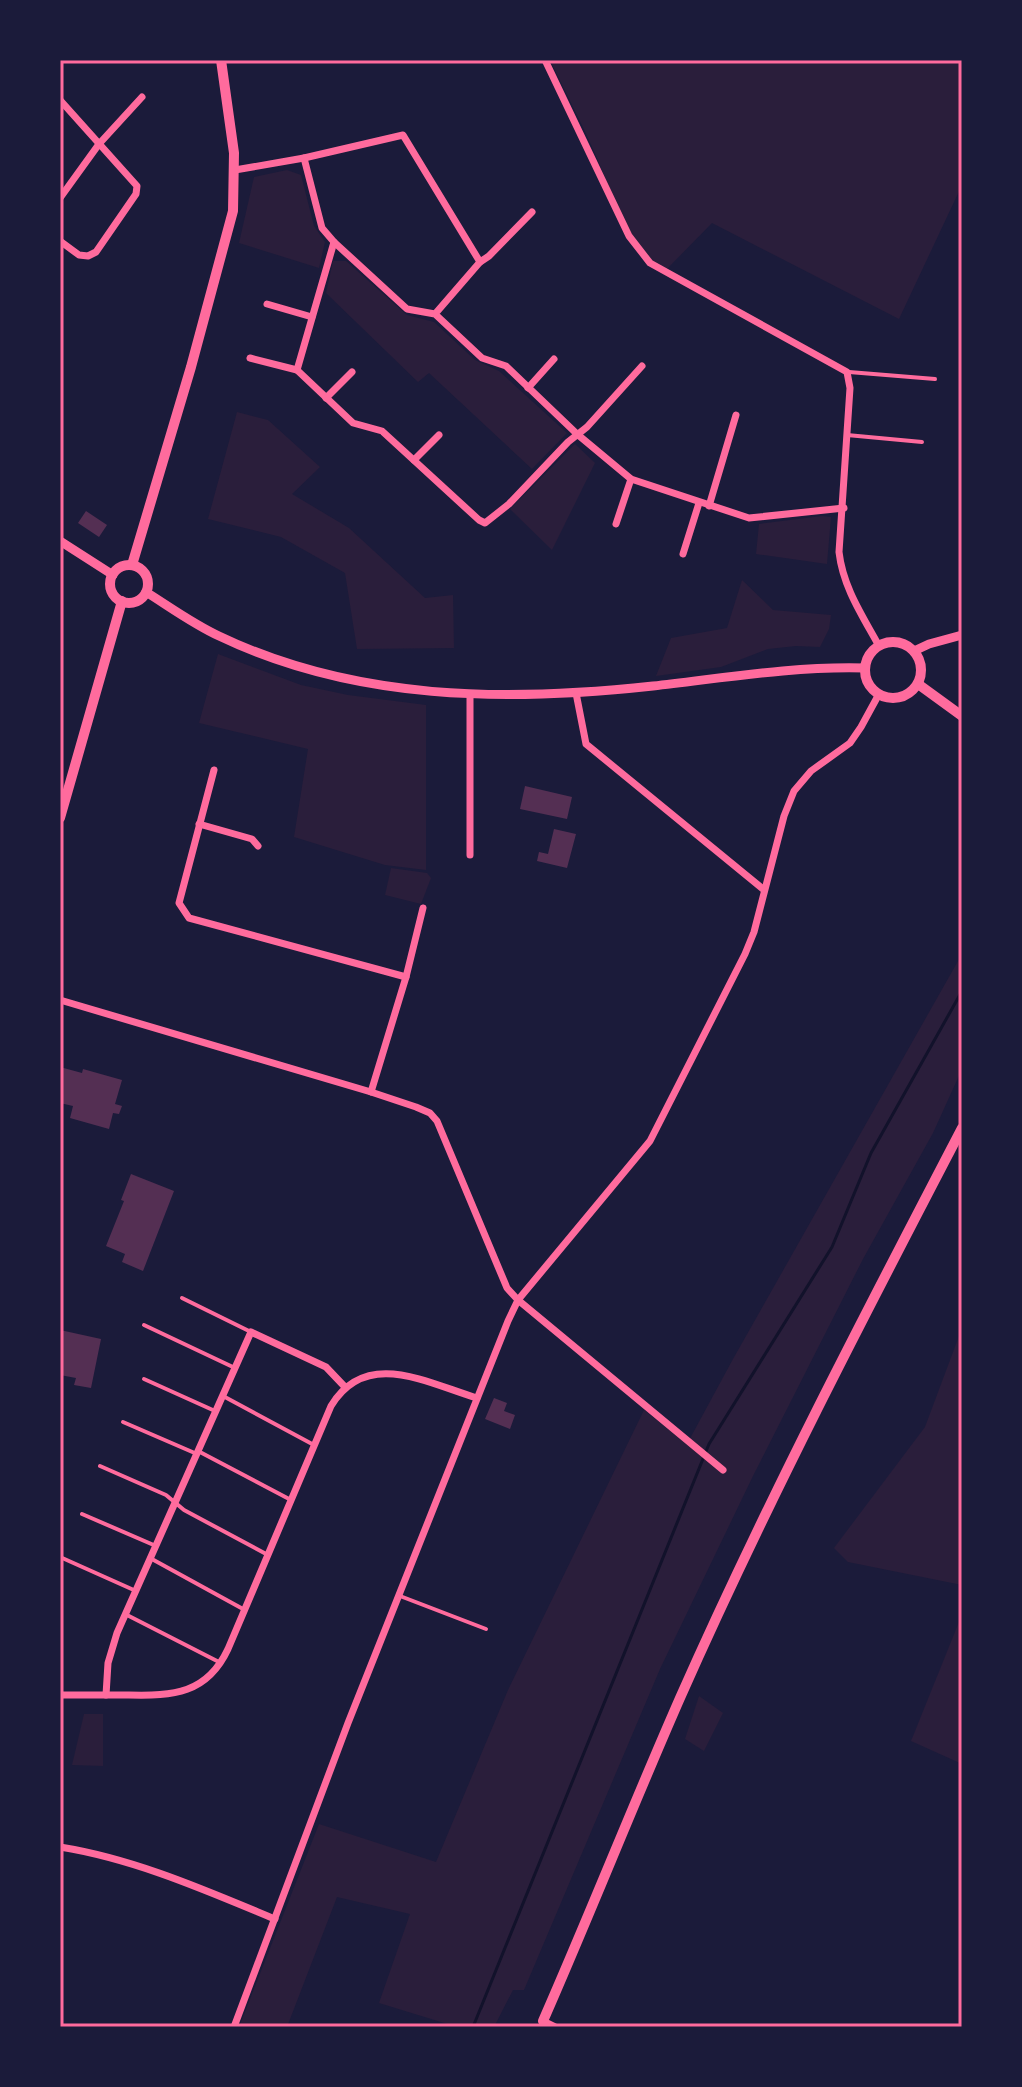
<svg xmlns="http://www.w3.org/2000/svg" width="1022" height="2087" font-family="Poppins,sans-serif">
<rect width="100%" height="100%" fill="#1b1b3a"/>
<g fill="#2a1e3b">
<path d="M550,60H962V185L899,319L712,223L665,271C623,249 614,196 596,156C582,123 565,92 550,60Z"/>
<path d="M287,170L301,175L314,226L325,242L319,268L239,243L254,177Z"/>
<path d="M333,261H346L407,315L434,322L475,360L499,371L567,433L532,469L429,373L418,382L326,293Z"/>
<path d="M237,412L268,420L320,467L292,494L349,528L425,598L453,595L454,648L357,649L345,573L281,537L208,519Z"/>
<path d="M575,444L595,463L552,550L510,509Z"/>
<path d="M822,516L831,517L827,564L756,554L759,524Z"/>
<path d="M742,580L773,610L831,615L829,629L820,647L796,646L768,649L721,667L656,676L671,638L727,628Z"/>
<path d="M218,654L301,685L348,695L426,705V870L385,865L294,837L308,749L199,723Z"/>
<path d="M391,868L427,873L431,878L421,904L385,895Z"/>
<path d="M962,954V1069L933,1133L863,1259L753,1476L660,1669L524,1990H513L494,2027L454,2026L379,2003L410,1914L337,1897L287,2027H239L319,1824L436,1862L508,1690L644,1410L687,1444L733,1359Z"/>
<path d="M962,1328V1585L848,1562L834,1548L925,1427Z"/>
<path d="M961,1617H962V1764L911,1741Z"/>
<path d="M699,1696L723,1713L704,1751L685,1739Z"/>
<path d="M84,1714H103V1766L72,1765Z"/>
</g>
<g fill="none" stroke-linecap="round" stroke-linejoin="round">
<path stroke="#12122b" stroke-width="3" d="M473,2027L709,1444L832,1247L871,1153L962,991"/>
</g>
<g fill="#542f53">
<path d="M86,511L107,525L99,537L78,523Z"/>
<path d="M525,786L572,797L567,819L520,809Z"/>
<path d="M554,829L576,834L567,868L537,861L539,852L548,854Z"/>
<path d="M60,1067L82,1073L83,1069L122,1080L115,1104L122,1106L119,1114L113,1113L109,1129L70,1118L73,1106L60,1103Z"/>
<path d="M131,1174L174,1191L143,1271L122,1262L125,1254L106,1246L124,1201L121,1200Z"/>
<path d="M60,1330L101,1339L91,1388L74,1385L76,1378L60,1375Z"/>
<path d="M494,1398L507,1403L504,1411L515,1415L510,1429L485,1419Z"/>
</g>
<g fill="none" stroke-linecap="round" stroke-linejoin="round">
<g stroke="#ff6b9d" stroke-width="4">
<path d="M849,372L935,379"/>
<path d="M847,435L922,442"/>
<path d="M182,1298L251,1332"/>
<path d="M144,1325L235,1368"/>
<path d="M144,1379L215,1411"/>
<path d="M223,1396L314,1445"/>
<path d="M123,1422L197,1454"/>
<path d="M198,1451L291,1500"/>
<path d="M100,1466L166,1495L184,1510L268,1555"/>
<path d="M82,1514L156,1546"/>
<path d="M60,1557L136,1591"/>
<path d="M150,1558L243,1609"/>
<path d="M400,1596L486,1629"/>
<path d="M125,1614L219,1662"/>
</g>
<g stroke="#ff6b9d" stroke-width="7">
<path d="M545,60L629,236L650,263L847,372L850,388L839,552C843,587 862,615 879,646"/>
<path d="M60,100L137,186L136,194L96,252L88,256L79,255L60,241"/>
<path d="M235,170L304,158"/>
<path d="M60,198L99,144L142,97"/>
<path d="M334,242L297,370L353,423L382,431L479,520L485,523L509,504L568,442L587,427L642,366"/>
<path d="M480,262L489,256L532,212"/>
<path d="M267,304L312,317"/>
<path d="M435,314L480,262L403,135L304,158L322,228L334,242L407,309L435,314L482,358L506,366L577,434L631,479L749,518L844,508"/>
<path d="M250,358L297,370"/>
<path d="M528,388L554,359"/>
<path d="M326,398L352,372"/>
<path d="M414,460L439,435"/>
<path d="M709,506L736,415"/>
<path d="M616,524L631,479"/>
<path d="M683,554L699,503"/>
<path d="M576,693L586,744L763,889"/>
<path d="M470,694V855"/>
<path d="M214,770L179,903L189,918L406,977"/>
<path d="M199,824L252,839L258,846"/>
<path d="M60,1000L371,1092L416,1107L430,1113L437,1121L507,1288L518,1300L723,1470"/>
<path d="M371,1092L406,977L423,908"/>
<path d="M60,1695C83,1695 106,1695 129,1695C173,1696 207,1694 228,1649L331,1406C366,1348 427,1383 477,1398"/>
<path d="M106,1695L108,1663L117,1633L251,1332L326,1367L345,1387"/>
<path d="M60,1847C135,1859 205,1890 275,1919"/>
<path d="M543,2021L555,2027"/>
<path d="M234,2027L348,1723L508,1321L518,1300L650,1141L745,954L754,932L784,816L794,791L811,771L850,743L861,727L879,694"/>
</g>
<g stroke="#ff6b9d" stroke-width="9">
<path d="M60,541L113,575"/>
<path d="M146,592C170,607 193,624 219,636C355,701 506,702 653,686C724,678 793,666 865,668"/>
<path d="M914,651L929,644L962,635"/>
</g>
<g stroke="#ff6b9d" stroke-width="10">
<path d="M132,565L191,367L233,211L234,153L221,60"/>
<circle cx="129" cy="584" r="19"/>
<circle cx="893" cy="670" r="28"/>
<path d="M918,684L962,716"/>
<path d="M60,818L122,601"/>
<path d="M543,2021C590,1914 633,1805 680,1698C766,1504 864,1316 962,1128"/>
</g>
</g>
<rect width="1022" height="2087" fill="none" stroke="#1b1b3a" stroke-width="124"/>
<rect x="62" y="62" width="898" height="1963" fill="none" stroke="#ff6b9d" stroke-width="3"/>
</svg>
